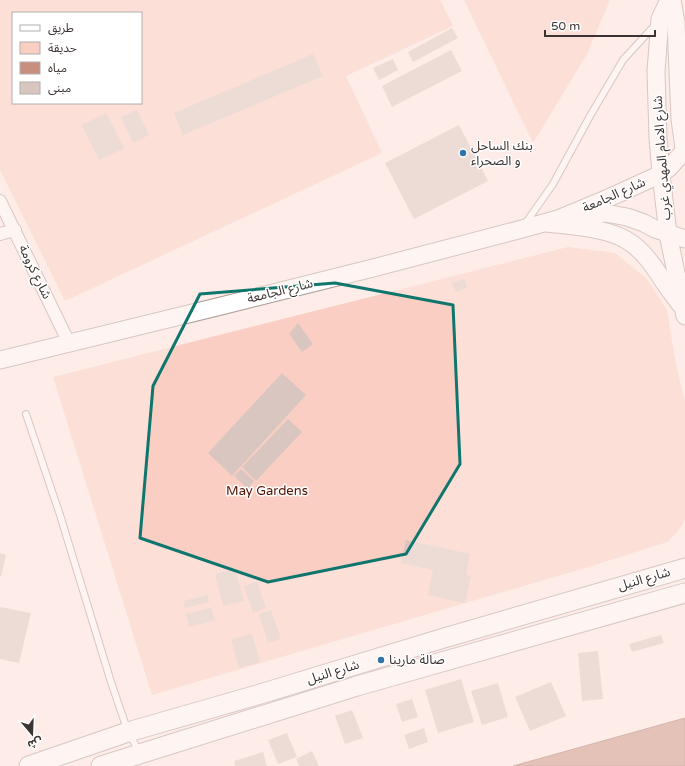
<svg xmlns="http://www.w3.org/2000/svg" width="685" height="766" font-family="'Varela Round','Noto Sans Arabic',sans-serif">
<rect width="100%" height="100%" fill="#fdece8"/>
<g fill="#facec3" fill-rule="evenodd">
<path d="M0,0H440L453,26L346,76L382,153L65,301L0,170ZM13,13H141V103H13Z"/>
<path d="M464,0H610L587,54L533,143Z"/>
<path d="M568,247L615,253L647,279L667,310L675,360L685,402V519L678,531L667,542L592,566L152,695L53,377Z"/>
</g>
<path fill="#c88e7e" stroke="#9e7367" d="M685,718V766H513Z"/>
<g fill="#dac6c0">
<path d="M452,28L458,38L413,62L408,52Z"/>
<path d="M451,50L462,71L392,107L382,86Z"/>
<path d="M313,54L323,76L183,135L174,113Z"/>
<path d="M393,59L398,70L379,80L373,68Z"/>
<path d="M137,110L149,135L133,143L121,117Z"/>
<path d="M106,113L124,148L99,160L82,125Z"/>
<path d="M459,125L488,181L414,219L385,163Z"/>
<path d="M464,279L467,288L456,292L452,283Z"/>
<path d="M298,323L313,344L302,352L289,334Z"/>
<path d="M282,373L306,395L232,476L208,453Z"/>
<path d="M288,419L302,432L256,481L242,467Z"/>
<path d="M241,469L254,481L248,489L234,476Z"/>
<path d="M406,540L470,554L466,575L471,576L465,603L428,595L433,570L401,563Z"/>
<path d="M0,553L6,555L1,577L0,576Z"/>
<path d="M235,569L244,601L223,606L215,574Z"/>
<path d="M257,582L266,608L253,613L244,586Z"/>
<path d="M208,595L209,602L185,608L183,601Z"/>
<path d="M0,607L31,613L19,663L0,659Z"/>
<path d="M211,608L215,620L189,627L186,614Z"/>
<path d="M271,610L281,639L268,643L259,614Z"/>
<path d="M252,634L260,662L239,668L231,639Z"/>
<path d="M661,635L664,643L632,652L629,644Z"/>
<path d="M598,651L603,699L582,701L578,653Z"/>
<path d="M461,679L474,722L438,733L425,690Z"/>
<path d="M551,682L566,716L530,731L515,697Z"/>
<path d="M498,683L508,717L482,725L471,691Z"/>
<path d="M412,699L418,717L402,722L396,704Z"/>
<path d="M352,710L363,738L345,744L335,716Z"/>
<path d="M424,728L428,742L409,749L404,735Z"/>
<path d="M287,733L297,757L278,764L268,740Z"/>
<path d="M312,751L319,766H299L296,759Z"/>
<path d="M263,752L267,766H235L234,761Z"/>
</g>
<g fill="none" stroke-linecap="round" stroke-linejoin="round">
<defs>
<g id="lane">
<path d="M525,224L553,184L590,116L623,60L655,25"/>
<path d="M26,414L60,515L111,682L128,732L139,751"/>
</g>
<g id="street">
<path d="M0,201L69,343"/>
<path d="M0,234L15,230"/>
</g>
<g id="secondary">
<path d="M669,0L660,19L656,71L658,138L661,174L668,234L685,316"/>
<path d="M672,0L676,23L680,119L685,155"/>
<path d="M578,216L605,213L627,217L644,223L655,229L685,239"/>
<path d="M547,223C571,226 608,228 628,241C644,251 654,267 664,282C669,290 675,297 680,304"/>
<path d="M0,360L217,307L373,268L522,229L558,219L613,196L661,174L669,168L684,151"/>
</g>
<g id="primary">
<path d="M29,766L128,732L257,695L444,638L685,568"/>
<path d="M101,766L357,686L685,593"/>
</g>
</defs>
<use href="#lane" stroke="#ab9792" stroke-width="8"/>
<use href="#street" stroke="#ab9792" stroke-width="14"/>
<use href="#secondary" stroke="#ab9792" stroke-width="19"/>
<use href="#primary" stroke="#ab9792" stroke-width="21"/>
<use href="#lane" stroke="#fff" stroke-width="6"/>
<use href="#street" stroke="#fff" stroke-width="12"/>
<use href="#secondary" stroke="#fff" stroke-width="17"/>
<use href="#primary" stroke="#fff" stroke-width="19"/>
</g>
<path d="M0 0H685V766H0ZM335,283L453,305L460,464L406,554L268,582L140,538L153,386L200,294Z" fill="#fdece8" fill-opacity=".55" fill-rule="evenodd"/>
<path fill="none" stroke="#0f766e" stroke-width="3" stroke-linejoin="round" d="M335,283L453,305L460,464L406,554L268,582L140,538L153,386L200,294Z"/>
<g fill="#3074aa" stroke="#fff" stroke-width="1.5">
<circle cx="463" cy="153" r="4"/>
<circle cx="381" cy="660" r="4"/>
</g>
<g text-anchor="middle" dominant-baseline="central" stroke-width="3" stroke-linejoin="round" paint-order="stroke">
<g font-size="13" fill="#3c3432" stroke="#fff" text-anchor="start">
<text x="471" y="146">بنك الساحل<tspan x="471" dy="15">و الصحراء</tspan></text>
<text x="389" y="660">صالة مارينا</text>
</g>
<g font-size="13" fill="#3c3432" stroke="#fff">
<text transform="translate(662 158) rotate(-94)">شارع الامام المهدي غرب</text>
<text transform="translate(614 195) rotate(-24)">شارع الجامعة</text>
<text transform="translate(35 272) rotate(64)">شارع كرومة</text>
<text transform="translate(280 291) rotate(-14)">شارع الجامعة</text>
<text transform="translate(644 579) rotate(-16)">شارع النيل</text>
<text transform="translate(333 672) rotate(-17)">شارع النيل</text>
</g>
<g font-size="13" fill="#571200" stroke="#fff">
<text x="267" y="491">May Gardens</text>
</g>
</g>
<rect x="12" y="12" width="130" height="92" fill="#ffffff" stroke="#b1aead"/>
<rect x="20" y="25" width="20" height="6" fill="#ffffff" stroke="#b1aead"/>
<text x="48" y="32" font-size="12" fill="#3c3432">طريق</text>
<rect x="20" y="42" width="20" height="12" fill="#facec3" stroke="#b1aead"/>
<text x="48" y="52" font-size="12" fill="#3c3432">حديقة</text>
<rect x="20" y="62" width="20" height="12" fill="#c88e7e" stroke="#b1aead"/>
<text x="48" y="72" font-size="12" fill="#3c3432">مياه</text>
<rect x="20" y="82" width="20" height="12" fill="#dac6c0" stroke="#b1aead"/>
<text x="48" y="92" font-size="12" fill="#3c3432">مبنى</text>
<g transform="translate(32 734) rotate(161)" stroke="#ffffff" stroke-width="3" paint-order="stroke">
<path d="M0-3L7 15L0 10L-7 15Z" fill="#3c3432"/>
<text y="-6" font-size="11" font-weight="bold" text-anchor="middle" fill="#3c3432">ش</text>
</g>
<path d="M545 30v6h110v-6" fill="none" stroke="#3c3432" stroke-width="2"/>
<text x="551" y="30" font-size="12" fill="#3c3432" stroke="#ffffff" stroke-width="3" paint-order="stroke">50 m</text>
</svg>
